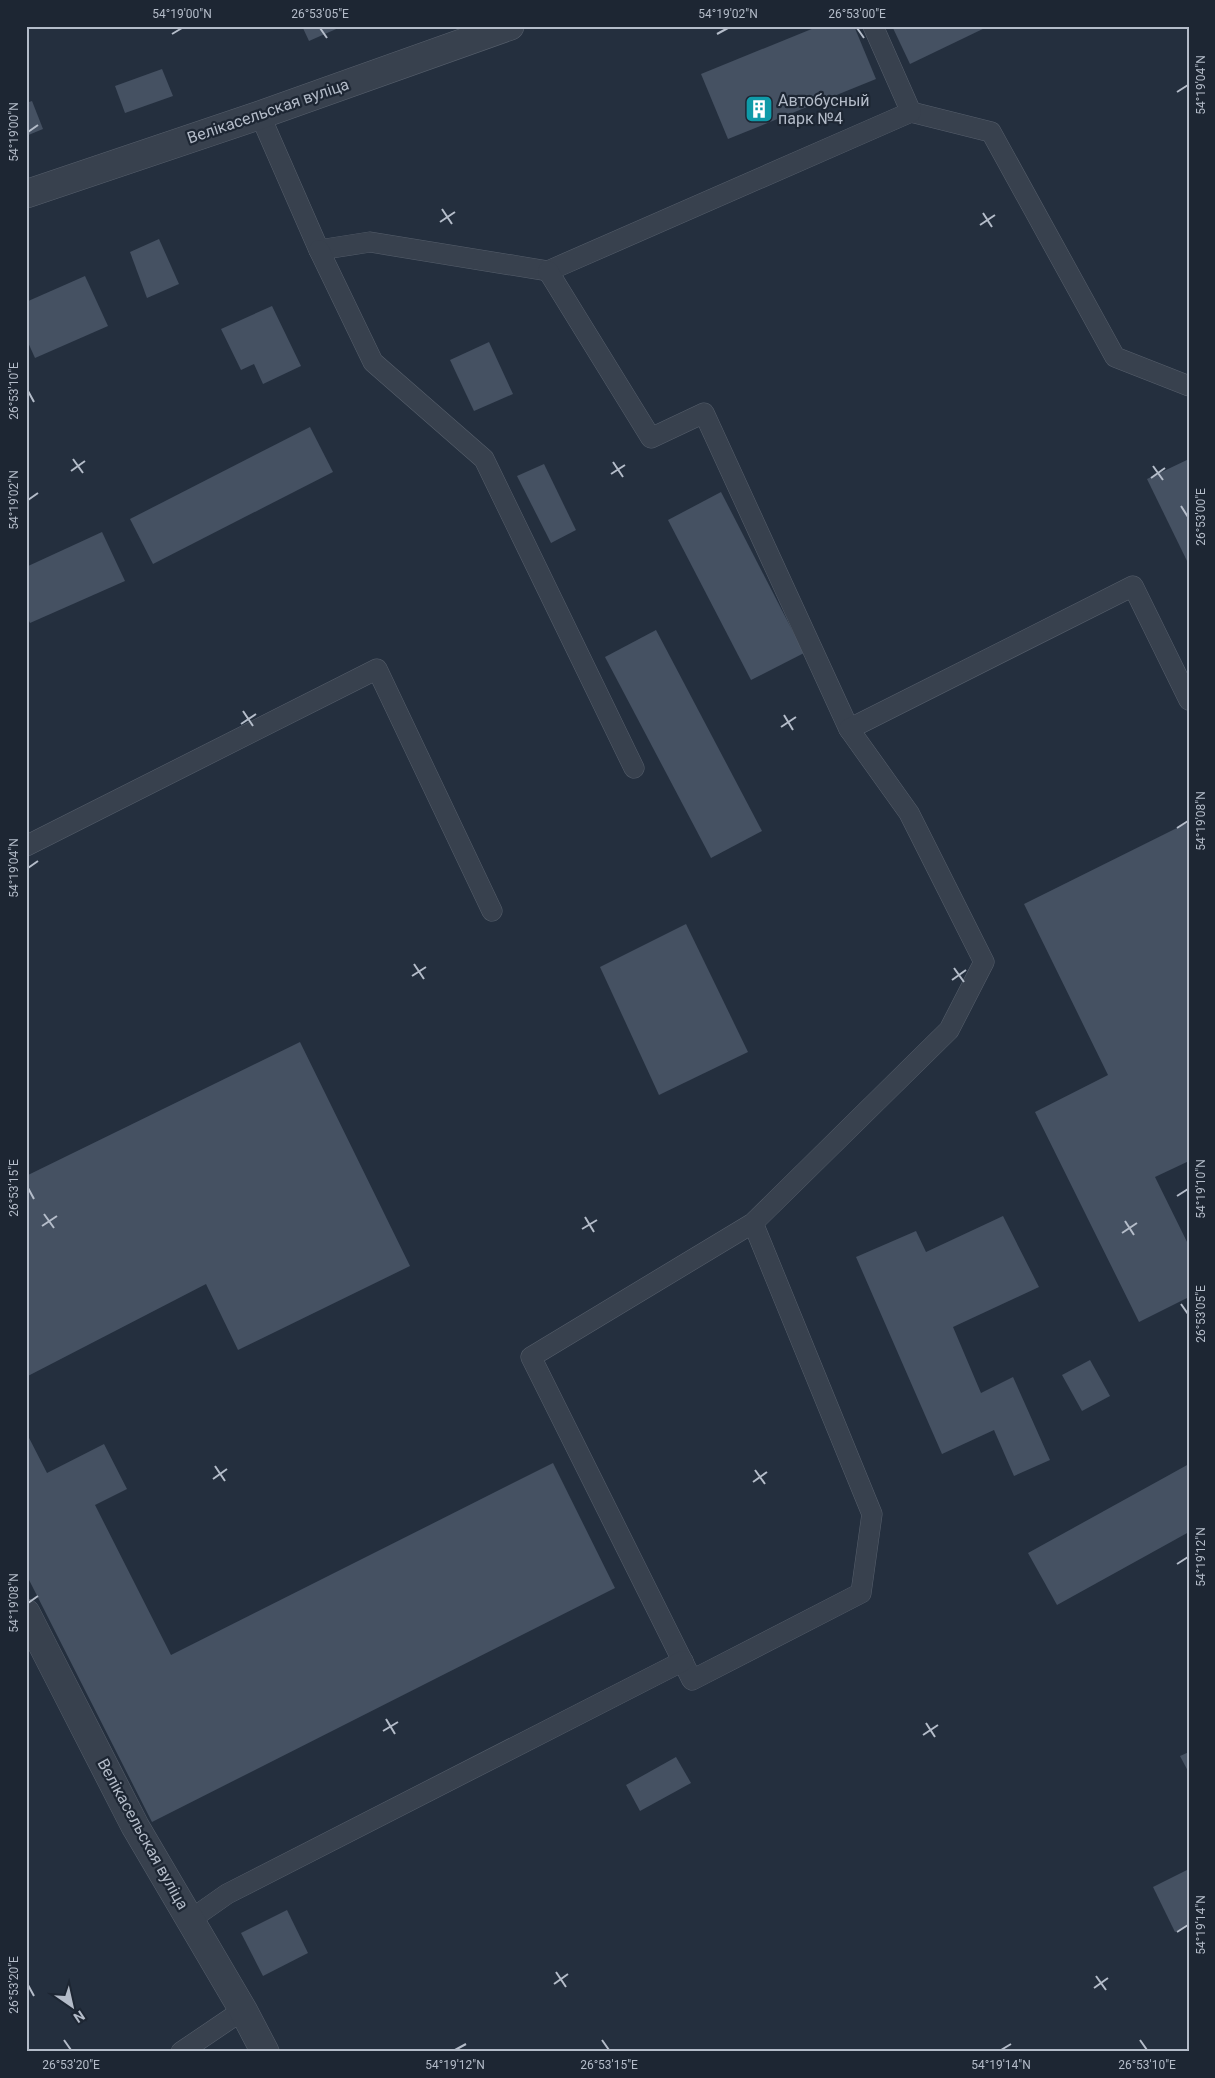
<svg xmlns="http://www.w3.org/2000/svg" width="1215" height="2078" font-family="Roboto,sans-serif">
<rect width="100%" height="100%" fill="#242f3e"/>
<g fill="#455162">
<path d="M302,26H343L309,41Z"/>
<path d="M819,26H854L876,79L728,139L701,74Z"/>
<path d="M892,26H989L910,64Z"/>
<path d="M162,69L173,96L125,113L115,86Z"/>
<path d="M32,101L43,129L26,136V103Z"/>
<path d="M159,239L179,284L147,298L130,252Z"/>
<path d="M85,276L108,326L35,358L26,338V302Z"/>
<path d="M272,306L301,366L263,384L254,364L241,370L221,329Z"/>
<path d="M489,342L513,394L474,411L450,360Z"/>
<path d="M310,427L333,472L153,564L130,519Z"/>
<path d="M1189,459V565L1147,479Z"/>
<path d="M544,464L576,530L551,543L517,476Z"/>
<path d="M721,492L804,653L751,680L668,520Z"/>
<path d="M102,532L125,581L30,623L26,615V567Z"/>
<path d="M656,630L762,831L711,858L605,657Z"/>
<path d="M1189,822V1161L1155,1177L1189,1246V1297L1139,1322L1035,1112L1108,1075L1024,904Z"/>
<path d="M686,924L748,1052L659,1095L600,967Z"/>
<path d="M300,1042L410,1266L238,1350L206,1284L26,1377V1176Z"/>
<path d="M1003,1216L1039,1287L953,1327L981,1393L1013,1377L1050,1460L1014,1476L994,1430L942,1454L856,1257L916,1231L926,1252Z"/>
<path d="M1090,1360L1110,1396L1082,1411L1062,1375Z"/>
<path d="M26,1432L47,1473L104,1444L127,1489L95,1505L171,1655L553,1463L615,1588L152,1822L26,1574Z"/>
<path d="M1189,1464V1532L1057,1605L1028,1553Z"/>
<path d="M1189,1752V1773L1180,1756Z"/>
<path d="M676,1757L691,1783L640,1811L626,1785Z"/>
<path d="M1189,1869V1925L1175,1932L1153,1887Z"/>
<path d="M287,1910L308,1953L263,1976L241,1933Z"/>
</g>
<g fill="none" stroke-linecap="round" stroke-linejoin="round">
<defs>
<g id="lane">
<path d="M911,112L991,132L1115,357L1189,386"/>
<path d="M260,115L319,250L370,242L548,271L911,112L873,26"/>
<path d="M319,250L373,362L484,459L634,768"/>
<path d="M548,271L651,438L704,413L849,729"/>
<path d="M26,846L377,669L492,911"/>
<path d="M753,1223L872,1514L861,1593L692,1680L531,1357L753,1223L949,1030L984,962L909,813L849,729L1133,586L1189,700"/>
<path d="M190,1920L227,1894L683,1661"/>
<path d="M181,2052L243,2010"/>
</g>
<g id="street">
<path d="M26,194L260,115L510,26"/>
<path d="M26,1613L135,1826L243,2010L265,2052"/>
</g>
</defs>
<use href="#lane" stroke="#565f6c" stroke-width="21"/>
<use href="#street" stroke="#565f6c" stroke-width="29"/>
<use href="#lane" stroke="#38414e" stroke-width="20"/>
<use href="#street" stroke="#38414e" stroke-width="28"/>
</g>
<path fill="none" stroke="#b4bcc9" stroke-width="2" d="M320,28L327,38M857,28L864,38M172,34L182,28M717,34L728,28M1177,92L1188,85M28,132L38,125M442,209L452,224M983,213L992,227M440,222L455,212M980,225L995,215M28,391L34,402M73,459L83,473M613,462L623,477M1153,466L1163,480M71,471L85,461M611,474L625,465M1151,478L1165,468M28,500L38,493M1181,506L1188,517M243,711L253,726M784,715L793,730M241,724L256,714M781,727L796,717M1177,828L1188,821M28,868L38,861M414,964L424,979M954,968L964,982M412,976L426,967M952,980L966,970M28,1188L34,1199M1177,1196L1188,1189M44,1214L54,1228M585,1217L594,1232M1125,1221L1134,1235M42,1226L57,1216M582,1229L597,1220M1122,1233L1137,1223M1181,1304L1188,1314M215,1466L225,1481M755,1470L765,1484M213,1479L227,1469M753,1482L767,1472M1177,1564L1188,1557M28,1603L38,1596M386,1719L395,1734M926,1723L935,1737M383,1731L398,1722M923,1735L938,1725M1177,1932L1188,1925M556,1972L566,1987M1096,1976L1106,1990M554,1984L568,1974M28,1985L34,1996M1094,1988L1108,1978M64,2040L71,2050M602,2040L609,2050M1140,2040L1147,2050M455,2050L466,2044M1001,2050L1011,2044"/>
<defs>
<symbol id="building-square" viewBox="-11 -11 22 22"><rect x="-9" y="-9" width="18" height="18" rx="4" fill="#0f9aa8" stroke="#1d2633"/><path d="M-4-6H4V6H1V3H-1V6H-4ZM-2.5-4.3h1.7v1.8h-1.7ZM.8-4.3h1.7v1.8H.8ZM-2.5-1h1.7V.8h-1.7ZM.8-1h1.7V.8H.8Z" fill="#fff"/></symbol>
</defs>
<g fill-rule="evenodd">
<use href="#building-square" x="743" y="93" width="32" height="32"/>
</g>
<g text-anchor="middle" dominant-baseline="central" stroke-width="4.5" stroke-linejoin="round" paint-order="stroke">
<g font-size="16" fill="#b4bcc9" stroke="#1d2633" text-anchor="start">
<text x="778" y="100">Автобусный<tspan x="778" dy="18">парк №4</tspan></text>
</g>
<g font-size="16" fill="#b4bcc9" stroke="#1d2633">
<text transform="translate(268 111) rotate(-19)">Велікасельская вуліца</text>
<text transform="translate(143 1834) rotate(61)">Велікасельская вуліца</text>
</g>
</g>
<rect width="1215" height="2078" fill="none" stroke="#1d2633" stroke-width="55"/>
<g transform="translate(72 2006) rotate(146)" stroke="#1d2633" stroke-width="4" paint-order="stroke">
<path d="M0-4L9 19L0 12L-9 19Z" fill="#b4bcc9"/>
<text y="-8" font-size="14" font-weight="bold" text-anchor="middle" fill="#b4bcc9">N</text>
</g>
<rect x="28" y="28" width="1160" height="2022" fill="none" stroke="#b4bcc9" stroke-width="2"/>
<g font-size="12" text-anchor="middle" fill="#b4bcc9">
<text x="182" y="18">54°19'00"N</text>
<text x="320" y="18">26°53'05"E</text>
<text x="728" y="18">54°19'02"N</text>
<text x="857" y="18">26°53'00"E</text>
<text transform="translate(1201 85) rotate(-90)" y="4">54°19'04"N</text>
<text transform="translate(14 132) rotate(-90)" y="4">54°19'00"N</text>
<text transform="translate(14 391) rotate(-90)" y="4">26°53'10"E</text>
<text transform="translate(14 500) rotate(-90)" y="4">54°19'02"N</text>
<text transform="translate(1201 517) rotate(-90)" y="4">26°53'00"E</text>
<text transform="translate(1201 821) rotate(-90)" y="4">54°19'08"N</text>
<text transform="translate(14 868) rotate(-90)" y="4">54°19'04"N</text>
<text transform="translate(14 1188) rotate(-90)" y="4">26°53'15"E</text>
<text transform="translate(1201 1189) rotate(-90)" y="4">54°19'10"N</text>
<text transform="translate(1201 1314) rotate(-90)" y="4">26°53'05"E</text>
<text transform="translate(1201 1557) rotate(-90)" y="4">54°19'12"N</text>
<text transform="translate(14 1603) rotate(-90)" y="4">54°19'08"N</text>
<text transform="translate(1201 1925) rotate(-90)" y="4">54°19'14"N</text>
<text transform="translate(14 1985) rotate(-90)" y="4">26°53'20"E</text>
<text x="71" y="2069">26°53'20"E</text>
<text x="455" y="2069">54°19'12"N</text>
<text x="609" y="2069">26°53'15"E</text>
<text x="1001" y="2069">54°19'14"N</text>
<text x="1147" y="2069">26°53'10"E</text>
</g>
</svg>
